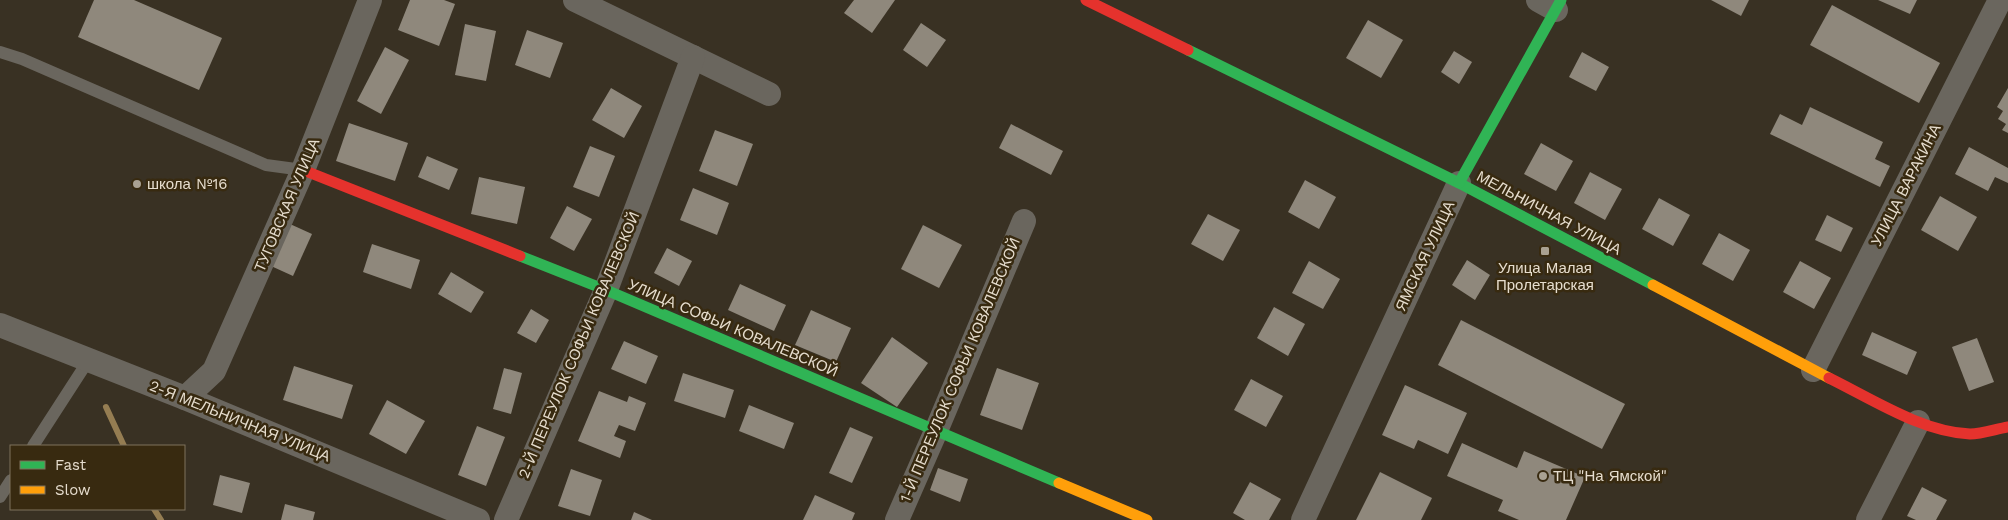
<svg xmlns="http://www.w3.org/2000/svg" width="2008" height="520" font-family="'Work Sans',sans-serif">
<rect width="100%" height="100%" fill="#393123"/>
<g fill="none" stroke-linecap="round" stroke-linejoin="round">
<g stroke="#957d52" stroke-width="6">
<path d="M106,407L124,446"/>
<path d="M154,509L161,520"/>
</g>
</g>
<g fill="#8f887c">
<path d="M94,0H134L222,38L199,90L78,37Z"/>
<path d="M410,0H444L455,4L439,46L398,30Z"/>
<path d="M854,0H895L872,33L844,13Z"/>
<path d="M1711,0H1749L1741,16Z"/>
<path d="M1878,0H1917L1910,14Z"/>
<path d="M1832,5L1940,63L1919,103L1810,45Z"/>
<path d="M1368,20L1403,40L1381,78L1346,58Z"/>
<path d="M921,23L946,40L927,67L903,50Z"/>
<path d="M465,24L496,31L486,81L455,75Z"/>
<path d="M527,30L563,43L550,78L515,65Z"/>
<path d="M385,47L409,60L381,114L357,101Z"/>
<path d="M1454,51L1472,62L1459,84L1441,72Z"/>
<path d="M1582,52L1609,67L1596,91L1569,77Z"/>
<path d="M611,88L642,106L624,138L592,120Z"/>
<path d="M2008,88V133L2002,130L2006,124L1998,119L2003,111L1997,107Z"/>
<path d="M1810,107L1883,142L1875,159L1890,166L1880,187L1770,134L1780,114L1802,125Z"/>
<path d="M349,123L408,143L395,181L336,161Z"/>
<path d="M1011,124L1063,151L1051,175L999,148Z"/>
<path d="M715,130L753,144L737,186L699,171Z"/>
<path d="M1541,143L1573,161L1556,191L1524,174Z"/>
<path d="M590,146L615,156L599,197L573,187Z"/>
<path d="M1969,147L2008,168V183L1995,177L1988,191L1955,174Z"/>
<path d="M427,156L458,169L449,190L418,177Z"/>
<path d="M1590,172L1622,189L1605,220L1574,203Z"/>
<path d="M479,177L525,187L517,224L471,214Z"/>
<path d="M1305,180L1336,197L1319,229L1288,212Z"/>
<path d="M693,188L729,203L717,235L680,220Z"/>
<path d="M1940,196L1977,217L1958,251L1921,230Z"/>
<path d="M1659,198L1690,215L1673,246L1642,229Z"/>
<path d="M567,206L592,219L574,251L550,238Z"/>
<path d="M1208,214L1240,230L1223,261L1191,244Z"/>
<path d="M1827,215L1853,228L1841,252L1815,240Z"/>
<path d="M290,224L312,234L293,276L271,266Z"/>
<path d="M923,225L962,245L939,288L901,269Z"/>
<path d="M1719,233L1750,250L1733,281L1702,264Z"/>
<path d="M372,244L420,260L411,289L363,272Z"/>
<path d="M667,248L692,261L679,286L654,273Z"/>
<path d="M1467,260L1490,275L1475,300L1452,285Z"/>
<path d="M1309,261L1340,279L1323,309L1292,293Z"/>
<path d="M1800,261L1831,278L1814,309L1783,292Z"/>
<path d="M451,272L484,292L471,313L438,294Z"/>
<path d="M740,284L786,305L774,331L728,310Z"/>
<path d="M1274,307L1305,324L1288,356L1257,338Z"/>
<path d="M531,309L549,320L536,343L517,333Z"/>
<path d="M811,310L851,328L836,362L795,345Z"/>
<path d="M1461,320L1625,404L1602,449L1438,365Z"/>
<path d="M1872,332L1917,352L1907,375L1862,355Z"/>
<path d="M892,337L928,363L897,407L861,383Z"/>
<path d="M1977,338L1994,382L1969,391L1952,347Z"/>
<path d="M624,341L658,356L646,384L611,369Z"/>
<path d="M294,366L353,385L342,419L283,400Z"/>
<path d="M504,368L522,373L511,414L493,409Z"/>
<path d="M997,368L1039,383L1022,430L980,415Z"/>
<path d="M683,373L734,390L725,418L674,401Z"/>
<path d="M1251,379L1283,396L1266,427L1234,410Z"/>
<path d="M1405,385L1467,413L1448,454L1418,440L1414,449L1382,435Z"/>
<path d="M599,391L627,402L629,396L646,403L635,431L619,425L614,436L626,441L620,458L578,441Z"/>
<path d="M387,400L425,421L406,454L369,434Z"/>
<path d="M749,405L794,423L784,449L739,431Z"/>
<path d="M477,426L505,437L486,486L458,475Z"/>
<path d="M850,427L873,437L852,483L829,473Z"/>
<path d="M1462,443L1517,468L1524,451L1585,477L1566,520H1519L1498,511L1503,500L1447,476Z"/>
<path d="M938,468L968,479L960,502L930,490Z"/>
<path d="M571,469L602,480L590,516L558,506Z"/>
<path d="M1380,472L1432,498L1421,520H1356Z"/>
<path d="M220,475L250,483L242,513L213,505Z"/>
<path d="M1250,482L1281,499L1269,520H1245L1233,513Z"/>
<path d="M1922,487L1947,500L1936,520H1916L1907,516Z"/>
<path d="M815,495L855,513L852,520H803Z"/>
<path d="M285,504L315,512L313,520H281Z"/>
<path d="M634,512L652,520H631Z"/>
</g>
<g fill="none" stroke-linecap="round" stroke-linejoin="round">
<g stroke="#6a665e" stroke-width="12">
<path d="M0,52L22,59L266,165L303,170"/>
<path d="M33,446L88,361"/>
<path d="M0,497L11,480"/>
</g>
<g stroke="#6a665e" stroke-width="24">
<path d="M575,0L769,94"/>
<path d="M1538,0L1556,10"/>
<path d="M0,325L185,398L478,520"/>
<path d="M1813,370L2000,0"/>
<path d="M185,398L214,371L303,170L370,0"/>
<path d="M506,520L606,290L693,57"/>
<path d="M897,520L936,431L1024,221"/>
<path d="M1303,520L1459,183"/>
<path d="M1868,520L1918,422"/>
</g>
<g stroke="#30b455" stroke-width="11">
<path d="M1188,50L1459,183L1653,285"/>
<path d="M1459,183L1561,0"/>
<path d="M520,256L606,290L1059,483"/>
</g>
<g stroke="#ff9f0a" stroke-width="11">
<path d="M1653,285L1829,378"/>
<path d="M1059,483L1147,520"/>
</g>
<g stroke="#e5322d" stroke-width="11">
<path d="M1086,0L1188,50"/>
<path d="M303,170L520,256"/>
<path d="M1829,378C1872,399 1922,432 1970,434C1982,434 1996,429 2008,427"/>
</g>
</g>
<g fill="#a9a192" stroke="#382a10" stroke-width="2">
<circle cx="137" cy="184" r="5"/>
<rect x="1540" y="246" width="10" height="10" rx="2.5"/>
<circle cx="1543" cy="476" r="5"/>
</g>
<g text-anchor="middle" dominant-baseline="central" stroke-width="5" stroke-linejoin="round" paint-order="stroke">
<g font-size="15" fill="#e6ddce" stroke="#382a10" text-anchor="start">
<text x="147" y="184">школа №16</text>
<text x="1545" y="268" text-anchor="middle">Улица Малая<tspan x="1545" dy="17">Пролетарская</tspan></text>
<text x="1553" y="476">ТЦ "На Ямской"</text>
</g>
<g font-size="15" fill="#e6ddce" stroke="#382a10">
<text transform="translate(1906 185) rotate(-63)">УЛИЦА ВАРАКИНА</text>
<text transform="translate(287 205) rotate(-67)">ТУГОВСКАЯ УЛИЦА</text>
<text transform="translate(1549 213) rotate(28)">МЕЛЬНИЧНАЯ УЛИЦА</text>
<text transform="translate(1425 256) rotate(-65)">ЯМСКАЯ УЛИЦА</text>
<text transform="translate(733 328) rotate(23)">УЛИЦА СОФЬИ КОВАЛЕВСКОЙ</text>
<text transform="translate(579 345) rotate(-67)">2-Й ПЕРЕУЛОК СОФЬИ КОВАЛЕВСКОЙ</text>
<text transform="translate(960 370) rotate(-67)">1-Й ПЕРЕУЛОК СОФЬИ КОВАЛЕВСКОЙ</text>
<text transform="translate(240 421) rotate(22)">2-Я МЕЛЬНИЧНАЯ УЛИЦА</text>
</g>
</g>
<rect x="10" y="445" width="175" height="65" fill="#382a10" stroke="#7e725c"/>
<rect x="20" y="461" width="25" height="8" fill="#30b455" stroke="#7e725c"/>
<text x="55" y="470" font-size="15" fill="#e6ddce">Fast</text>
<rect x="20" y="486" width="25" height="8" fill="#ff9f0a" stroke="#7e725c"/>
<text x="55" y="495" font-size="15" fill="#e6ddce">Slow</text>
</svg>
